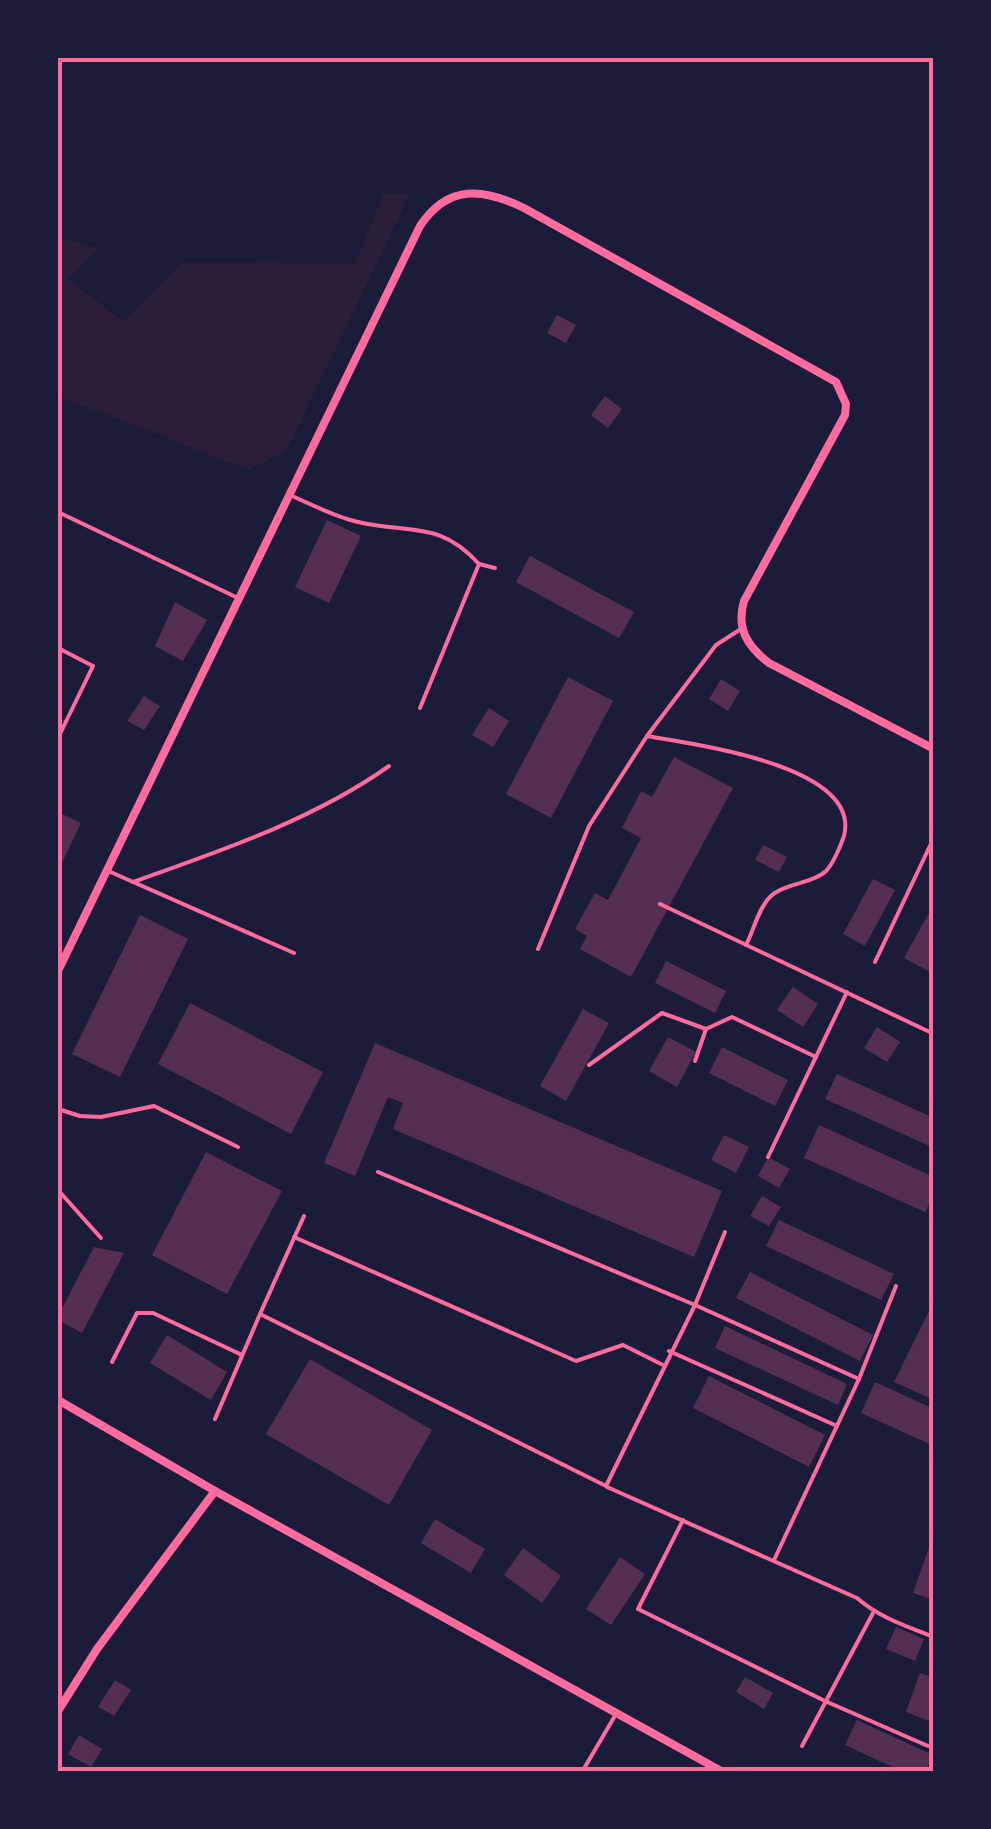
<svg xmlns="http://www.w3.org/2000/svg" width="991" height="1829" font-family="Helvetica,sans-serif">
<rect width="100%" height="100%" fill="#1b1b3a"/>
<path fill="#2a1e3b" d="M384,193L410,194L287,450L249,470L58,396V238L99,248L68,279L124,322L182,262L355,264Z"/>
<g fill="#542f53">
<path d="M557,315L576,325L566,343L547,333Z"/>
<path d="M605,396L622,409L608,428L591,415Z"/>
<path d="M327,520L361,536L329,603L295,587Z"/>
<path d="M530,556L634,612L619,638L516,582Z"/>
<path d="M175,602L207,620L183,661L155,646Z"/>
<path d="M568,677L613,701L551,818L506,794Z"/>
<path d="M721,679L740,691L728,711L709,699Z"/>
<path d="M144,696L160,706L144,730L127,721Z"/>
<path d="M489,708L509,721L493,747L472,735Z"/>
<path d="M674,757L733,788L631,977L580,949L587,936L575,929L595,893L608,900L641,838L622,828L641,791L652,797Z"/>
<path d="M58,812L81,823L58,871Z"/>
<path d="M763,845L787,857L779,872L755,860Z"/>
<path d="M873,879L895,890L865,946L843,934Z"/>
<path d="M934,904V974L904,958Z"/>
<path d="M140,915L188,939L120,1077L72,1054Z"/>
<path d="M666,961L726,991L715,1013L655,983Z"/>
<path d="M793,987L818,1004L803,1027L777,1010Z"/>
<path d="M190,1003L323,1072L291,1134L158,1064Z"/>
<path d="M583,1009L609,1023L566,1101L540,1086Z"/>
<path d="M877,1027L900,1042L887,1062L864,1048Z"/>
<path d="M668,1037L696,1052L677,1087L649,1071Z"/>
<path d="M375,1043L722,1191L694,1257L393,1129L403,1103L388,1097L355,1176L324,1163Z"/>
<path d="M722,1047L788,1080L775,1106L709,1073Z"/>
<path d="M837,1074L934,1118V1148L825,1099Z"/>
<path d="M819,1125L934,1177V1194L925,1212L804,1158Z"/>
<path d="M724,1135L749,1147L736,1173L711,1160Z"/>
<path d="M206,1152L282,1191L227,1294L152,1255Z"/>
<path d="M768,1157L790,1169L779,1188L758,1176Z"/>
<path d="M762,1196L781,1207L769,1226L750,1216Z"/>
<path d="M779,1220L894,1274L881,1300L766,1246Z"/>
<path d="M94,1247L124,1253L82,1333L58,1320V1316Z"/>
<path d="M750,1272L873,1335L860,1361L736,1298Z"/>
<path d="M934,1301V1400L894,1382Z"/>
<path d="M725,1326L847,1384L838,1405L715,1348Z"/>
<path d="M167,1335L227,1372L211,1400L150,1363Z"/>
<path d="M310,1359L432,1430L389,1505L266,1434Z"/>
<path d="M709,1376L825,1435L809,1467L693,1408Z"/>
<path d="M875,1382L934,1409V1446L861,1413Z"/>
<path d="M435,1519L485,1549L471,1573L421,1543Z"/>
<path d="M933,1536H934V1600L913,1593Z"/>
<path d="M523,1548L561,1576L542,1603L504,1575Z"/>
<path d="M620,1557L645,1574L611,1625L586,1609Z"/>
<path d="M896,1627L924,1639L915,1661L886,1649Z"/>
<path d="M920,1673L934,1678L932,1722L906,1712Z"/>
<path d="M745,1677L773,1693L764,1709L736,1692Z"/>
<path d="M115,1680L131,1690L114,1716L98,1707Z"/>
<path d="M857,1720L933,1755L925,1772H903L845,1745Z"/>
<path d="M79,1735L102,1749L91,1767L68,1754Z"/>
</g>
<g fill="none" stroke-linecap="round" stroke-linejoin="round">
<g stroke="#ff6b9d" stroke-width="4">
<path d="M292,496C313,505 335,517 358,522C409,534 439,520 479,564L420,708"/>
<path d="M58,512L238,598"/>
<path d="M479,564L495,568"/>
<path d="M741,629L716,645L647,736C691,744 862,765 844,836C841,845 833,864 826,871C812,884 784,883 770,897C759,907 753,932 746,945"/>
<path d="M58,648L93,666L58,738"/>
<path d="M934,838L928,850L934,852"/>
<path d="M106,870L294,953"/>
<path d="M133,882C220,851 313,820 389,766"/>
<path d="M660,904L934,1034"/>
<path d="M538,949L589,826L647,736"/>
<path d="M875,962L928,850"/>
<path d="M695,1061L706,1029"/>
<path d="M589,1065L662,1013L706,1029L732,1017L816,1057"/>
<path d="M58,1109L80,1116L101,1117L154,1106L238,1147"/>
<path d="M58,1136L60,1110"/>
<path d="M768,1157L847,992"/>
<path d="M378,1172L695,1305L859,1379"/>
<path d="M58,1190L101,1238"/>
<path d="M294,1237L576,1361L623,1345L663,1365"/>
<path d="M260,1314L304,1216"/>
<path d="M669,1351L837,1426"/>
<path d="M112,1362L137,1313H153L242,1355"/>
<path d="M215,1419L260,1314L606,1486L695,1305L725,1232"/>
<path d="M607,1487L857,1598C880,1618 906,1626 934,1637"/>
<path d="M683,1520L638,1609L825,1701L928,1746"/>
<path d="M774,1560L859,1379L896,1286"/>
<path d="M802,1746L873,1613"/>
<path d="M582,1772L616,1714"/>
</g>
<g stroke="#ff6b9d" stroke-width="8">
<path d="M58,971L420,226C448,184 483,188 524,208L836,382L846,404L845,415L744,601C736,628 747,646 769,663L934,749"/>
<path d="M58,1400L215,1491L723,1772"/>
<path d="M58,1711L97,1649L215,1491"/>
</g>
</g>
<rect width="991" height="1829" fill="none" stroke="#1b1b3a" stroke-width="120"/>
<rect x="60" y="60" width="871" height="1709" fill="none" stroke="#ff6b9d" stroke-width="4"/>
</svg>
